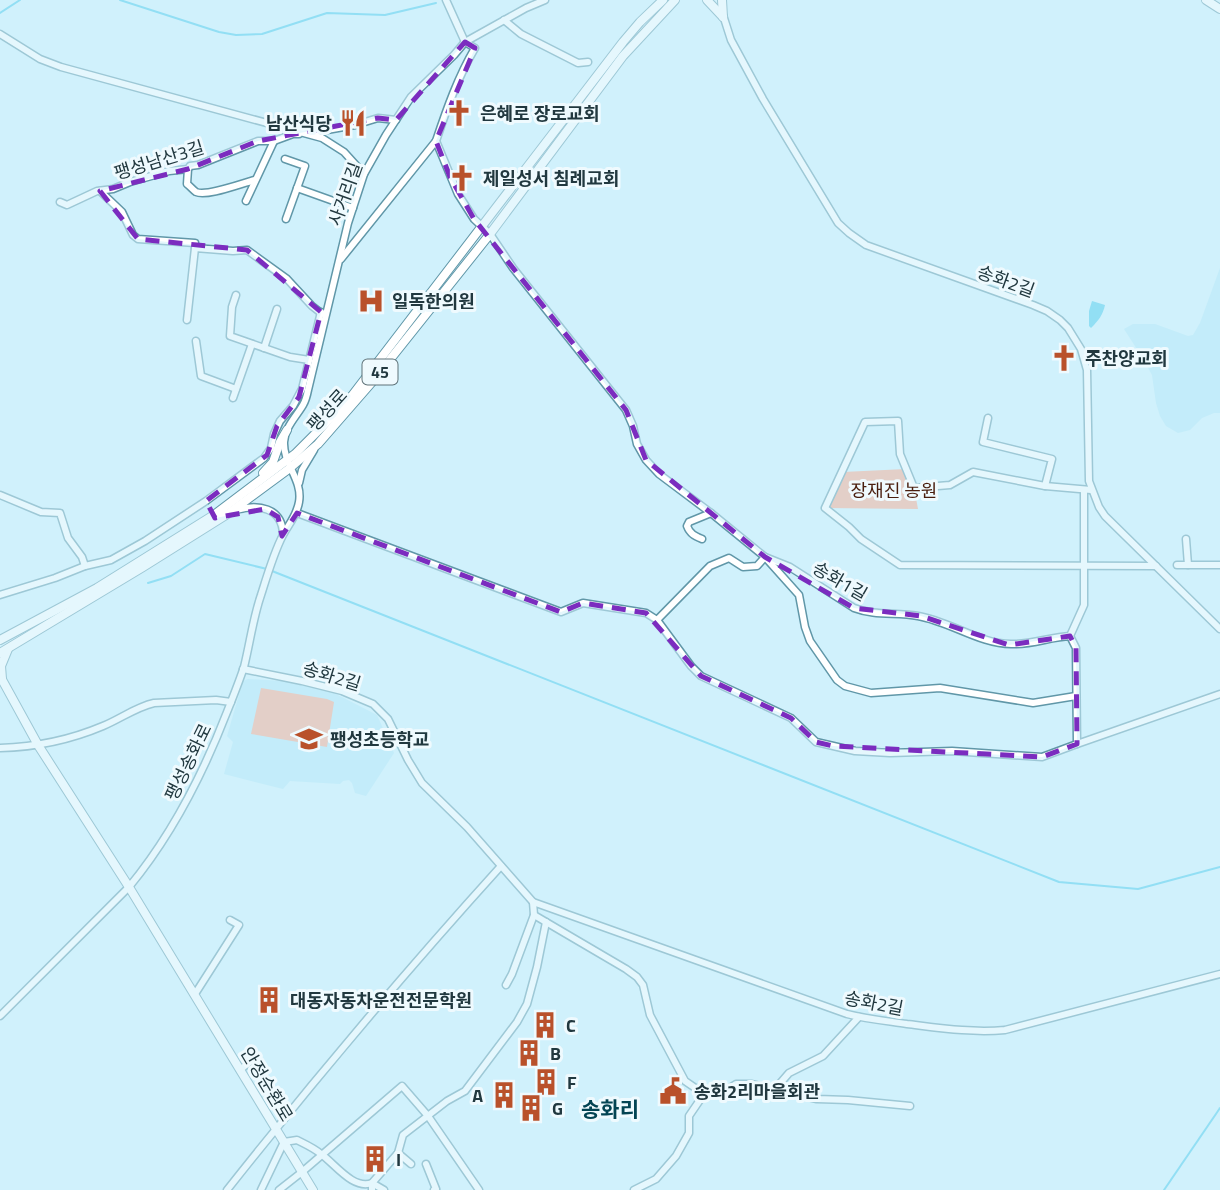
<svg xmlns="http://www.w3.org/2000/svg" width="1220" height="1190" font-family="'Titillium Web','Noto Sans KR',sans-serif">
<rect width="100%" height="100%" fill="#d0f1fc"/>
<g fill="#b3e7f8">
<path d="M1220,268V413H1214L1202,418L1190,430L1178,433L1166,426L1160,416L1156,403L1152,375L1144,360L1124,329L1133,324H1155L1188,336L1193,335L1200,323Z"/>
<path d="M248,679L283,681L334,693L377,715L394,753L366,796L355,793L352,783L349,780L343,781L340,784L290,781L283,789L224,774L233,742L227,736L243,681Z"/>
</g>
<g fill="#fba689">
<path d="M906,469L914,488L918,509L825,508L843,472Z"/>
<path d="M261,688L327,699L334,702L327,747L251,734Z"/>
</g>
<path fill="#48c9ec" d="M1092,301L1105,305C1103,315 1098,321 1091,328L1089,326V311Z"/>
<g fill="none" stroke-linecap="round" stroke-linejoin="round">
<g stroke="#48c9ec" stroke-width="2">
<path d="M120,0L219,32L236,35L262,34L327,13L385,15L436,3"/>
<path d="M0,13L20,0"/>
<path d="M272,571L1059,882L1138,889L1220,867"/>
<path d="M148,583L171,576L205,554L267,569"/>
<path d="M1164,1190L1220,1108"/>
</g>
<defs>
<g id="minor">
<path d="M446,0L465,42L475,48C458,77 447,108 436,141L458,194L474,219L490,234L513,268L626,410L633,426L637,444L646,460L659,474L711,513L765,557L790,567L854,608C875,616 896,612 918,616C949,621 980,644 1011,644C1031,645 1050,637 1070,636L1076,648L1077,744L1220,694"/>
<path d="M723,15L731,40L763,99L838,223L849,233L866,245L1033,305L1047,311L1060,320L1068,328L1081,349L1087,370L1089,481L1099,507L1105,516L1220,629"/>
<path d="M504,20L521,34L578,63L588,62"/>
<path d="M0,34L40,59L61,67L322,138L344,152L364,174"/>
<path d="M310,133L355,125L378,118L396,120"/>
<path d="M285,159L305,166L286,219"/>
<path d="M188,169L187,184C190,186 193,190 196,192C207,197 242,183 255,180"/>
<path d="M297,188L353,208"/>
<path d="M100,191L122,212L133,235L138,239L195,243V248"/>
<path d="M246,201L274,141"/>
<path d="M60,202L67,205L97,191L113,189L130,182L169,171L188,169L190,166L198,165L258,141H274L293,134H299"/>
<path d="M341,259L436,141"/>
<path d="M236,295L232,307L230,336L290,357L309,360"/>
<path d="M187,320L195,248L233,251L247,250L287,279L312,306L321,313"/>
<path d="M196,341L201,376L236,389"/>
<path d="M264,348L277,309"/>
<path d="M233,398L252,344"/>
<path d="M988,418L983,442L1052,459L1045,486"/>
<path d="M299,483L302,470L314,450"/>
<path d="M1091,490L1045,486L973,472L950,485L914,488L900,454L898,421L865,422L825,508L849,527L861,539L900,565L1156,566"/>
<path d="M0,495L41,512L60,513L68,538L82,557L85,566"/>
<path d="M236,510C258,504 282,507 283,534"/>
<path d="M297,513L561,612L583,603L646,613L657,620L691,666L701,676L791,718L816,742L855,751L890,753L952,751L1042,757L1077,744"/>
<path d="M702,539C695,536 690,534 687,526L689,522L711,513"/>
<path d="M1186,539L1188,565"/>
<path d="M1177,565H1220"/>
<path d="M0,595L55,578L85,566L111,560L145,541L206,501L264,458L271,448L274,434L280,421L293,406L302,389L321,312"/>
<path d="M657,620L710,566L729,558L743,567L757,566L765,557L799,595L805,627L810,641L837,680L845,686L871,693L940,688L1033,703L1076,696"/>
<path d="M1070,636L1084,605V490"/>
<path d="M243,669L302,681L342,691L373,704L388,719L408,760L422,783L467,827L533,902L847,1014C867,1019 887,1021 907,1024C940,1028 972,1033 1005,1030L1220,974"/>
<path d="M0,748C36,747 70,740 103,726C120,719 136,707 154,703L216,700L231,702"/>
<path d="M533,902L534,915L626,969L637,977L643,985L650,1015L685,1081L704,1094L722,1093L736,1084H751L817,1099L848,1100L910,1106"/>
<path d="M506,985L512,974L534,915"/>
<path d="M195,994L239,925L230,920"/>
<path d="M0,1016L129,887C172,835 203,774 227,712C233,697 239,682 244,667C250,643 253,618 261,595C267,576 274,552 283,535C289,524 297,515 299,502C303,480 283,464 284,442C285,427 296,417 303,405C306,400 307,395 308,390L348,223L364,174L386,135L411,97L454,55L465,42L526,8L545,0"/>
<path d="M240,1070L253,1059"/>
<path d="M776,1088L789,1073L823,1056L859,1017"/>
<path d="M398,1153L411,1164"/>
<path d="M426,1164L436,1189L434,1190"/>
<path d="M227,1190C315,1079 406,971 501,866"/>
<path d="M261,1190L284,1142L297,1140C305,1144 314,1148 321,1154C335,1164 353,1190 372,1183L384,1190"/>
<path d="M279,1190L302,1172L402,1086L428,1116L479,1190"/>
<path d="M372,1190V1183L398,1153L403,1135L447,1101L465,1091L517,1022L527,1004L537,967L546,922"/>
<path d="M634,1190L656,1179L676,1156L689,1133V1116L704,1094"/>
</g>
<g id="major">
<path d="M707,0L723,17"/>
<path d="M722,0L723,17"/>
<path d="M1206,0L1220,9"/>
<path d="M263,473L273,462L280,442L287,430"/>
<path d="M0,640L97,588L214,515L295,454L348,401L623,42L640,22L663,0"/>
<path d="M0,653L143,567L229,513L290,468L318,444L372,382L490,234L623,56L675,0"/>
<path d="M0,676L38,745L129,887L313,1190"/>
<path d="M2,679L1,666L8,649"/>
</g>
</defs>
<use href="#minor" stroke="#6097a8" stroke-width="9"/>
<use href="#major" stroke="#6097a8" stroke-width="10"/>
<use href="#minor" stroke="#fff" stroke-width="6"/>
<use href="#major" stroke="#fff" stroke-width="8"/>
</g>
<path d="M0 0H1220V1190H0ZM465,42L475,48L436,141L450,177L474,219L626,410L646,460L765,557L854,608L921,616L1009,645L1070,636L1076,648L1077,744L1042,757L833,746L816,742L791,718L701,676L646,613L583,603L561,612L297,513L282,536L278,517L265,509L215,518L206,501L267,455L277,426L299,397L321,312L247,250L138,239L100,191L188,169L258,141L378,118L396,120Z" fill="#d0f1fc" fill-opacity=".55" fill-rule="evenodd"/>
<path fill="none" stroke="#7b2cbf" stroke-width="5" stroke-dasharray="14 9" stroke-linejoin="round" d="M465,42L475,48L436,141L450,177L474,219L626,410L646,460L765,557L854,608L921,616L1009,645L1070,636L1076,648L1077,744L1042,757L833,746L816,742L791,718L701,676L646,613L583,603L561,612L297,513L282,536L278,517L265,509L215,518L206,501L267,455L277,426L299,397L321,312L247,250L138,239L100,191L188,169L258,141L378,118L396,120Z"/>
<defs>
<symbol id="church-bare" viewBox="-9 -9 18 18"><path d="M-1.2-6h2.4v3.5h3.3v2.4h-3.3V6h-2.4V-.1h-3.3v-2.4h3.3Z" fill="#b9512b" stroke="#effafe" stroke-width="2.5" paint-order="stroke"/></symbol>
<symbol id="restaurant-bare" viewBox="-9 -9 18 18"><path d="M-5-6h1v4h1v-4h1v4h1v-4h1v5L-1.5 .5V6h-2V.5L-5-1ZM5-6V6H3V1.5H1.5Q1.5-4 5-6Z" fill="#b9512b" stroke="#effafe" stroke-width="2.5" paint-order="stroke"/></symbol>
<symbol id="hospital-bare" viewBox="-9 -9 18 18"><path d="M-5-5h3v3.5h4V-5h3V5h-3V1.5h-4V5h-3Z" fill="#b9512b" stroke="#effafe" stroke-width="2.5" paint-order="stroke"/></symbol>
<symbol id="school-bare" viewBox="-9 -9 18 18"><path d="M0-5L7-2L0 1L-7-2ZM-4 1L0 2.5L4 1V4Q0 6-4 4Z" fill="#b9512b" stroke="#effafe" stroke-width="2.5" paint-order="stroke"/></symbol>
<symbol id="building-bare" viewBox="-9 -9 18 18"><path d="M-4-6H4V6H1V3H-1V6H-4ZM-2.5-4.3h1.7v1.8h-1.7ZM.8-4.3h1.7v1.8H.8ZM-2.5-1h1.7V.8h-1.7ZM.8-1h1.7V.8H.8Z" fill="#b9512b" stroke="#effafe" stroke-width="2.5" paint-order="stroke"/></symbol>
<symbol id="civic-bare" viewBox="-9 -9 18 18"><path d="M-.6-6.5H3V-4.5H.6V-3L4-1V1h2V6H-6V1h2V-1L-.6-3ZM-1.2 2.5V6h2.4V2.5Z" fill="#b9512b" stroke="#effafe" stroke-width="2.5" paint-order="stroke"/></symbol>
</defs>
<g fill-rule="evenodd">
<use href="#church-bare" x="440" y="94" width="38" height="38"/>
<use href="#restaurant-bare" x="334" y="104" width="38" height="38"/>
<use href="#church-bare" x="443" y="159" width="38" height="38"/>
<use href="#hospital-bare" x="352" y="282" width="38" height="38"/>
<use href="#church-bare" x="1045" y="339" width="38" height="38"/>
<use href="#school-bare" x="290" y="720" width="38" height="38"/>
<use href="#building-bare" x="250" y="981" width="38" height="38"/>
<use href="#building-bare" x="526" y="1006" width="38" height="38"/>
<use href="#building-bare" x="510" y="1034" width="38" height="38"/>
<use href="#building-bare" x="527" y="1063" width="38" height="38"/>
<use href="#civic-bare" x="654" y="1072" width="38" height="38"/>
<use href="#building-bare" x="485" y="1076" width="38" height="38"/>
<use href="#building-bare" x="512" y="1089" width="38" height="38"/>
<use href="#building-bare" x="356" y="1140" width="38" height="38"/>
</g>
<g text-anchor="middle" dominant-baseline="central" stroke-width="6" stroke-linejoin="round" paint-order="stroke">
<rect fill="#effafe" stroke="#5f7278" stroke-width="2" x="362.5" y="359.5" width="35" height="25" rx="5"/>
<g font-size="16" font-weight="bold" fill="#21383f">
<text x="380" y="372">45</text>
</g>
<g font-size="18" font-weight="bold" fill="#21383f" stroke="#effafe" text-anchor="start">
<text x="480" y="113">은혜로 장로교회</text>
<text x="332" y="123" text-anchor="end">남산식당</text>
<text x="483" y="178">제일성서 침례교회</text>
<text x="392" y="301">일독한의원</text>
<text x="1085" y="358">주찬양교회</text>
<text x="330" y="739">팽성초등학교</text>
<text x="290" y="1000">대동자동차운전전문학원</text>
<text x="566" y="1025">C</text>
<text x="550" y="1053">B</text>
<text x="567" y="1082">F</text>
<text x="694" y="1091">송화2리마을회관</text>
<text x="483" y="1095" text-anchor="end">A</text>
<text x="552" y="1108">G</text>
<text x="396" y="1159">I</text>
</g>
<g font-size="18" fill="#21383f" stroke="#effafe">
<text transform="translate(159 160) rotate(-17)">팽성남산3길</text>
<text transform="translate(345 194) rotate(-70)">사거리길</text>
<text transform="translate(1006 281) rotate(20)">송화2길</text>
<text transform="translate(327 410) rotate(-48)">팽성로</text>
<text transform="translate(840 581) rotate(30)">송화1길</text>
<text transform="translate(332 676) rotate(17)">송화2길</text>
<text transform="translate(188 762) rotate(-64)">팽성송화로</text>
<text transform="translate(874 1003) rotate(11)">송화2길</text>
<text transform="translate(267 1084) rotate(59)">안정순환로</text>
</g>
<g font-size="18" fill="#491d0d" stroke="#effafe">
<text x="894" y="490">장재진 농원</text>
</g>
<g font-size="21" font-weight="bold" fill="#034453" stroke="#effafe">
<text x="610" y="1109">송화리</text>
</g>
</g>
</svg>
